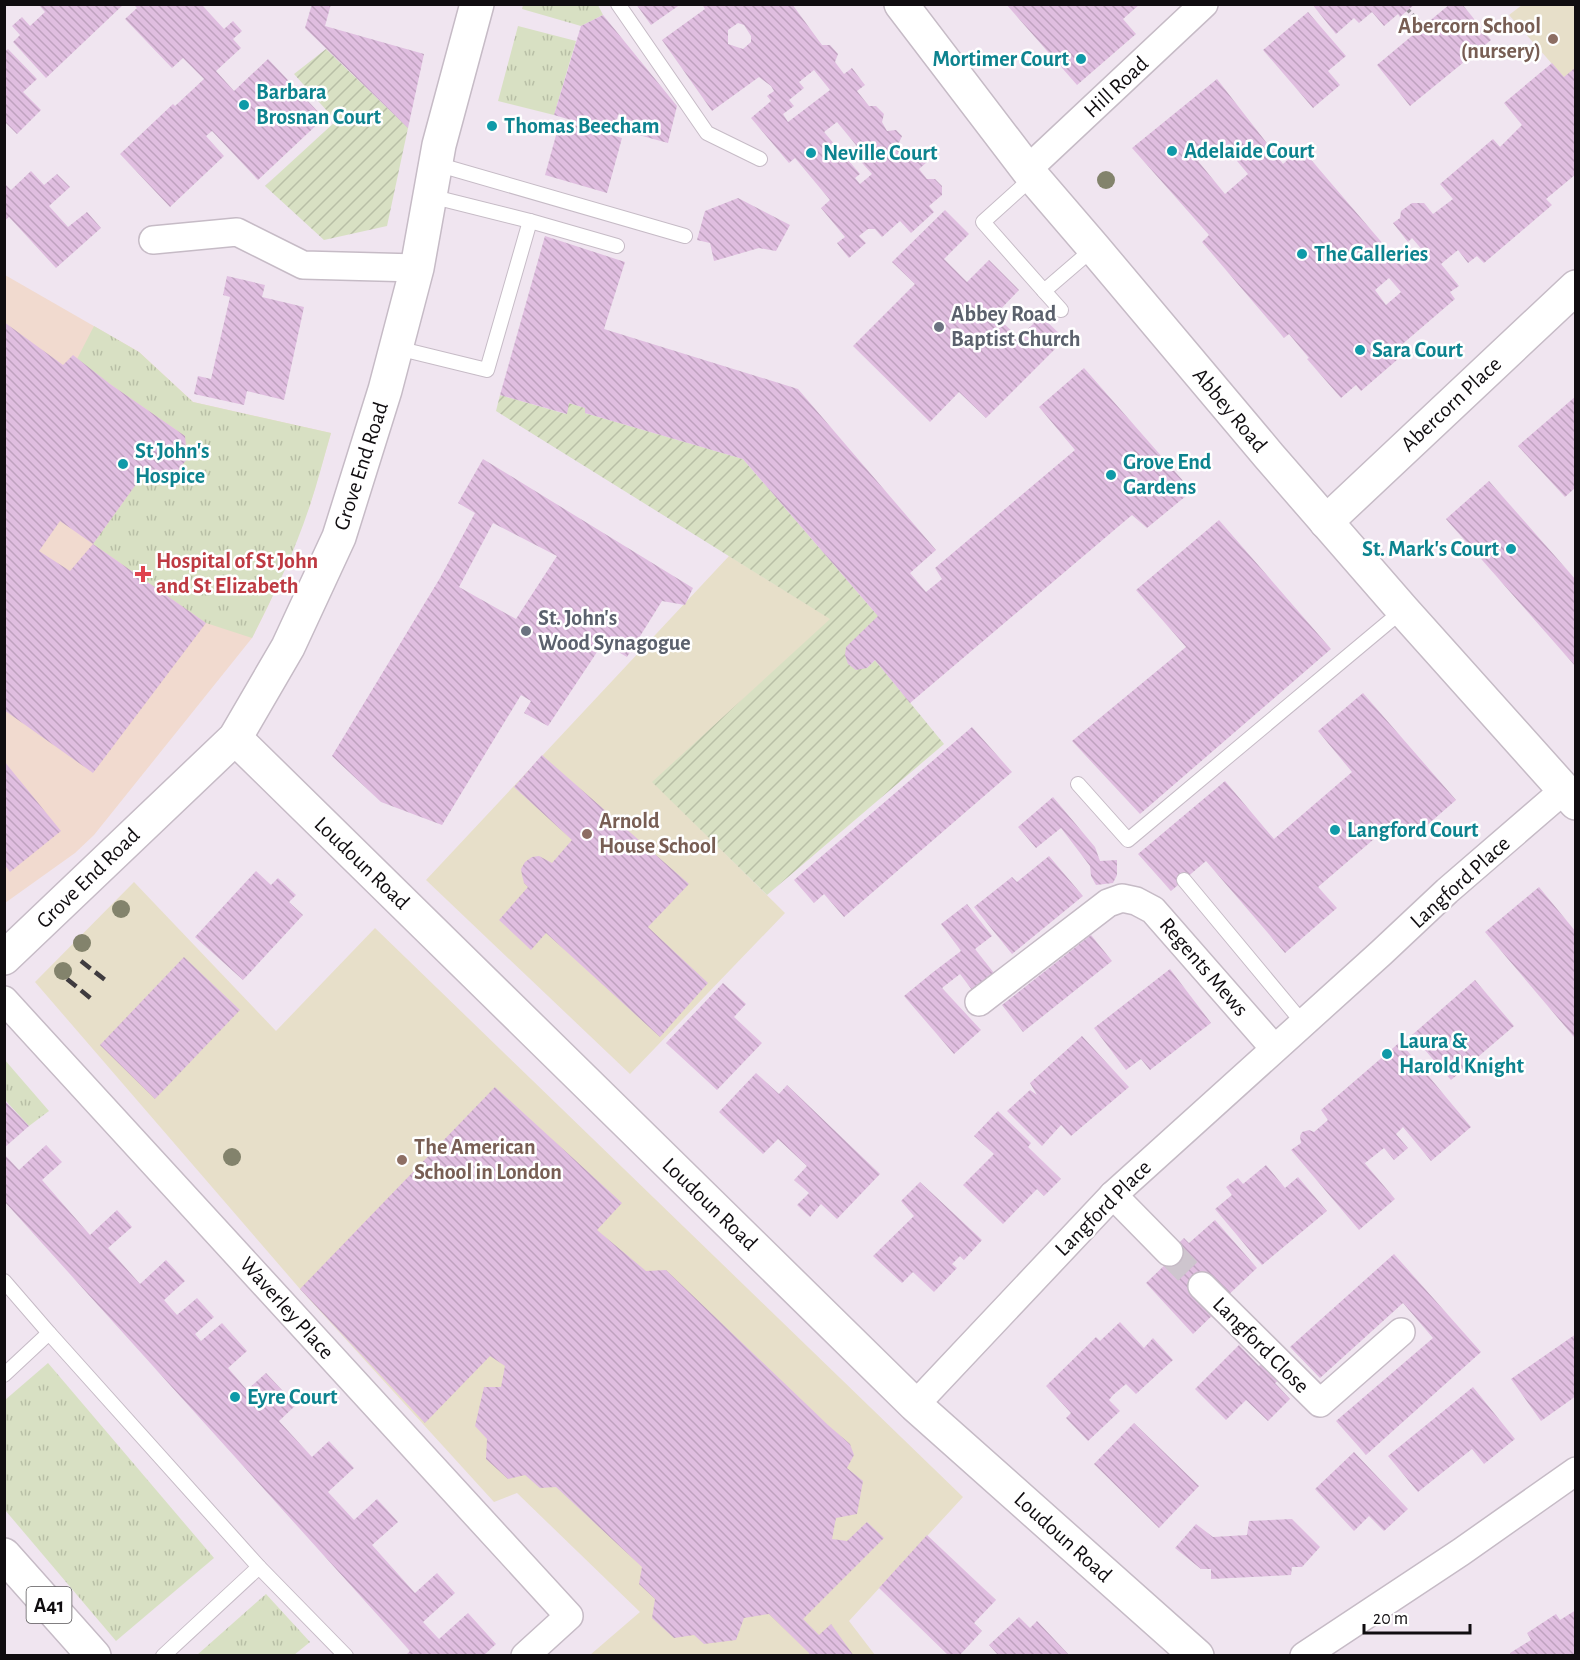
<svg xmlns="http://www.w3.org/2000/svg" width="1580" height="1660" font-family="'Alegreya Sans',sans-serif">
<defs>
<pattern id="grass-tufts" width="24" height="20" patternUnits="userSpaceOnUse" patternTransform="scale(1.5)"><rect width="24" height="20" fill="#d8e0c3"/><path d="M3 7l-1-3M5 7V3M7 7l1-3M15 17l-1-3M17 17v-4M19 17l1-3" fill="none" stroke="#b8bfa6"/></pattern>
<pattern id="garden-furrows" width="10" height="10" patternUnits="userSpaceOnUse" patternTransform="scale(1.5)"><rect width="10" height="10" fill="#d8e0c3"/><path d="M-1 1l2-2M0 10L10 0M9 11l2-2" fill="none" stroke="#b8bfa6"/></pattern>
<pattern id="building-back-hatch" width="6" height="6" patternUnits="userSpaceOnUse" patternTransform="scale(1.5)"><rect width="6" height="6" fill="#e0bee0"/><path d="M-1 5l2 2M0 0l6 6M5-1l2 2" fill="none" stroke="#bfa2bf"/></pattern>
</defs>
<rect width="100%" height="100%" fill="#f0e5f0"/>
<g fill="#e7dfc9">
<path d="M1522,5H1575V90L1509,15Z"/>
<path d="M729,556L831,619L653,782L785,913L630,1074L426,880Z"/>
<path d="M134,882L276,1031L375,928L963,1497L849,1621L875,1655H590L640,1612L517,1493L494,1502L300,1289L35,982Z"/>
</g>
<path fill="#f1dacf" d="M5,275L139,352L193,402L331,433L310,505L269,604L252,638L94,835L75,853L5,903Z"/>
<g fill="url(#grass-tufts)">
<path d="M523,5H598L603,15L581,26L522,9Z"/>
<path d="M518,26L576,41L554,115L498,101Z"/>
<path d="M94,326L139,352L193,402L331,433C324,457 318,481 310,505C295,551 274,595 252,638L206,623L93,544L142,476L158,483L173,477L187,458L185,436L110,384L77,359Z"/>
<path d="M4,1059L49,1111L29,1126L5,1100Z"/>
<path d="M48,1363L214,1558L116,1641L5,1510V1400Z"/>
<path d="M266,1594L310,1642L294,1655H197Z"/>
</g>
<g fill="url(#garden-furrows)">
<path d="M326,49L408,128L387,226L324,240L265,186L336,121L294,74Z"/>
<path d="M500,395L566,414L569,403L585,408V413L743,459L878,616L867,668L875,660L944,744L767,895L652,782L830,619L496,411Z"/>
</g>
<g fill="url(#building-back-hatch)" fill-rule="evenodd">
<path d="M38,4H124L46,78L13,42L20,35L12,26L22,17L30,26L45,12Z"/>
<path d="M133,4H201L224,29L233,21L242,31L233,39L241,48L216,71L234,91L268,59L324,118L258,180L212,131L206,136L224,156L170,207L120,154L173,104L175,106L204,79L183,58L172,68L125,19L137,8Z"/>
<path d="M312,4H331L325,26L424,54L408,128L305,28Z"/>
<path d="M636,4H681L651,25Z"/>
<path d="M702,4H792L822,45H830L838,54L835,62L844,74L852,68L865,85L857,91L869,106H876L884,114L882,122L887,131L896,130L902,136L898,145L909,157L917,150L927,162L919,169L927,179H935L942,186V195L929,206L934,212L911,233L900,221L882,237L875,229H868L859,236L866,243L849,258L837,243L845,237L821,208L830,200L795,158L789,163L751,118L771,101L767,96L774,91L771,86L759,77L712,111L662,40L705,9ZM738,23L744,25L751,36V42L743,49L728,44V30ZM814,70L830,90L788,122L783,114L794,106L789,100L804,88L799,82ZM837,122L861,151L855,155L872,174L860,184L855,178L860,174L824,132Z"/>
<path d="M1006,4H1140L1123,19L1136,34L1077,85Z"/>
<path d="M1312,4H1415L1400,17L1398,14L1384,26L1372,12L1359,23L1354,18L1336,34Z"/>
<path d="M1450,4H1462L1491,40L1410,106L1377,65Z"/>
<path d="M1308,12L1346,56L1328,71L1340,85L1313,108L1263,50Z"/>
<path d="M603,15L677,106L668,143L635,134L619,113L612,132L554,115L581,26Z"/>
<path d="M8,49L37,79L23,92L41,110L17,134L4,121V52Z"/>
<path d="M1552,63L1564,77L1576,67V174L1546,199L1552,205L1484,263L1477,256L1468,263L1458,250L1441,264L1459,286L1450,292L1455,299L1399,347L1405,353L1361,391L1356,385L1341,398L1307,359L1309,358L1289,334L1284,338L1202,242L1209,235L1132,148L1217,79L1283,164L1301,148L1402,266L1417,253L1419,256L1424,252L1412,238L1408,242L1393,223L1400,218L1401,211L1412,203H1424L1433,214L1453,199L1440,184L1493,139L1500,147L1522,125L1504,103ZM1221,142L1248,174L1225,194L1198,161ZM1389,278L1401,292L1386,305L1375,290Z"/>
<path d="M560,121L622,138L607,193L545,175Z"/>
<path d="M31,171L44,185L57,174L70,187L49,206L68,227L87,212L101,228L56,268L9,217L4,221V183L11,190Z"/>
<path d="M738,198L790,225L776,251L759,248L714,261L710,243L697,240L705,211Z"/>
<path d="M945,210L969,234L944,259L967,282L989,260L1019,290L995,315L1019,338L1041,316L1065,339L986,418L959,392L930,422L853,346L915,284L892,262Z"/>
<path d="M545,236L625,262L604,329L798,389L936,550L910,573L926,592L942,579L935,568L1075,450L1039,407L1084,368L1192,491L1147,528L1132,515L910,703L875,660L867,668L856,670L848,664L845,655L846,647L878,616L743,459L585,413V408L569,403L567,414L500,395Z"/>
<path d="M227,276L265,285L262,297L304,307L284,400L247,391L244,405L194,394L198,376L211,379L230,297L223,295Z"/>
<path d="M4,322L63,365L73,355L110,384L185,436L187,459L173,477L158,483L142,476L93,544L60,521L39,551L70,571L93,544L206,623L93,773L4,710Z"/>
<path d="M1576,396V487L1565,497L1518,446Z"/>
<path d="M483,459L693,588L685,605L662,601L627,657L603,643L548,726L524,713L531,701L521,695L442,825L381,802L332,756L440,578L475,513L458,503ZM493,523L557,556L516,619L459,587Z"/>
<path d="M1489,481L1576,580V667L1446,519Z"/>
<path d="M1219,520L1331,649L1140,814L1072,741L1186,647L1136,590Z"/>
<path d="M1363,693L1456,800L1411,839L1395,821L1318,887L1337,908L1285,953L1206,861L1171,891L1138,854L1225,781L1274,839L1352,772L1318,731Z"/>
<path d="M972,727L1012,772L844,917L824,894L814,903L794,880Z"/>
<path d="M542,755L689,884L648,927L708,983L660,1037L546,933L531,950L499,920L528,887L524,883L522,875L521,869L525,862L532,857L539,856L552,863L572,840L514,787Z"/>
<path d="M4,761L61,831L10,872L4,864Z"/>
<path d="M1053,797L1095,847L1100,861L1117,860V875L1113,883L1096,885L1091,876L1090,866L1061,828L1036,848L1018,827Z"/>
<path d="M1049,856L1083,896L1012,954L974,907L1012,877L1017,882Z"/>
<path d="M256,871L271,885L278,878L296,895L289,902L303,915L243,980L195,937Z"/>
<path d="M1539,887L1576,932V1036L1574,1037L1485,932Z"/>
<path d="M967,904L992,936L975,949L994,973L972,990L960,974L942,988L981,1030L954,1054L904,996L932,973L961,951L941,924Z"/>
<path d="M1091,935L1112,961L1023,1032L1002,1005Z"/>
<path d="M184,957L240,1010L155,1099L100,1045Z"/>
<path d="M1170,969L1211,1023L1150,1070L1141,1059L1126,1070L1094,1028Z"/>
<path d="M1475,980L1514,1026L1451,1080L1412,1035Z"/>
<path d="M723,983L746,1004L734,1017L762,1043L717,1090L666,1043Z"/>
<path d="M1082,1036L1129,1087L1071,1136L1061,1125L1042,1146L1007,1111L1030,1090L1037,1095L1030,1083Z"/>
<path d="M1400,1042L1471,1127L1431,1161L1403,1127L1396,1134L1408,1148L1394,1160L1384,1148L1365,1163L1362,1160L1395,1199L1359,1230L1291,1150L1301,1143L1300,1136L1302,1132L1309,1130L1314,1132L1328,1120L1321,1110Z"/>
<path d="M756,1073L779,1094L787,1085L880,1174L837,1219L821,1204L810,1217L797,1205L809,1193L794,1180L807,1166L778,1139L763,1154L719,1112Z"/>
<path d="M495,1087L622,1203L597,1230L646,1271L666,1270L828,1425L850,1444L854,1455L847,1468L863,1481L857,1514L836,1518L832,1539L847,1541L867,1522L884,1538L803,1619L819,1635L831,1624L854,1656H809V1653L769,1614L744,1618L736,1640L704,1644L694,1635L674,1638L652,1618L655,1599L639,1584L642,1567L556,1487L540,1488L525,1475L508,1479L486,1459L487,1439L475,1426L484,1387H501L505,1366L490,1356L425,1423L300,1289Z"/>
<path d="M4,1100L29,1126L4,1148Z"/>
<path d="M998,1111L1031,1143L1028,1147L1061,1179L1044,1196L1037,1189L1003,1224L963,1185L994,1154L974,1136Z"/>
<path d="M46,1145L62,1162L42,1180L90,1235L117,1210L132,1227L108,1248L140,1284L166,1260L185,1281L164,1300L177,1315L197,1298L214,1317L195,1334L201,1341L222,1323L247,1351L228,1368L247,1390L266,1373L296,1405L279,1421L312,1457L329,1441L354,1468L328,1492L354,1520L377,1499L398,1522L372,1545L415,1593L437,1573L455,1593L423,1622L439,1639L468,1613L496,1644L483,1656H405L410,1651L4,1201V1154L19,1170Z"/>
<path d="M1266,1165L1285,1188L1298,1177L1327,1211L1262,1265L1215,1209L1232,1195L1226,1187L1238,1178L1243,1184Z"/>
<path d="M920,1182L982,1240L964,1260L960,1256L952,1264L957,1268L934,1292L913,1272L902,1283L873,1256L914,1216L901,1201Z"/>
<path d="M1215,1220L1257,1268L1224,1299L1217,1311L1193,1334L1146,1283L1169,1261L1165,1256L1184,1238L1189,1243Z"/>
<path d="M1394,1254L1481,1352L1366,1455L1336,1421L1433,1338L1403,1303L1320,1378L1290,1347Z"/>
<path d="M1120,1322L1144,1348L1153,1338L1173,1360L1136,1394L1126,1384L1113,1395L1109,1400L1120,1411L1088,1441L1066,1418L1071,1413L1046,1386L1096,1337L1100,1341Z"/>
<path d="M1576,1334V1396L1541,1421L1511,1379Z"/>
<path d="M1239,1345L1259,1366L1262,1363L1279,1380L1275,1383L1290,1399L1268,1421L1246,1400L1226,1420L1195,1389Z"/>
<path d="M1473,1387L1515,1439L1484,1464L1472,1449L1418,1492L1388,1456Z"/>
<path d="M1134,1423L1199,1486L1159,1528L1094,1464Z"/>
<path d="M1354,1452L1408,1509L1384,1531L1369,1516L1354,1531L1315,1489Z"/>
<path d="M1292,1519L1320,1547L1302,1567H1292L1291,1575L1211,1579V1569H1201L1175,1548L1196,1524L1213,1537L1247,1535L1249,1521Z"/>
<path d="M927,1535L996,1600L974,1623L982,1631L959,1656H949L879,1588Z"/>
<path d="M1576,1610V1656H1512L1510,1653L1531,1640L1527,1633L1556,1614L1560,1620Z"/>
<path d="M1019,1617L1030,1628L1037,1621L1070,1656H999L989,1645Z"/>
</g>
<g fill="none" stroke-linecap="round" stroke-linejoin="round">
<path stroke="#cec5ce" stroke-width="27" stroke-dasharray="27 14" stroke-linecap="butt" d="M1169,1252L1202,1286"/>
<defs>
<g id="lane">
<path d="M618,4L707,133L760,159"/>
<path d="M436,164L685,236"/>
<path d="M1033,177L983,222L1044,291L1094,248"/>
<path d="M430,196L530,221L617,246"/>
<path d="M1044,291L1061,310"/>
<path d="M397,348L487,370L530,221"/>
<path d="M1078,784L1128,840L1403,610"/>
<path d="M1184,880L1303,1023"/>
<path d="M4,1281L49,1333"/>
<path d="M4,1375L49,1333L259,1567L163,1656"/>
<path d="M259,1567L346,1656"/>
</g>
<g id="street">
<path d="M1028,169L1204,4"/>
<path d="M153,240L237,232L303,265L417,268"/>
<path d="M4,1000L569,1616L525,1656"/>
<path d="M979,1002L1108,903L1122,898L1136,901L1153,910L1274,1048"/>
<path d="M1113,1195L1169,1252"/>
<path d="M1202,1286L1320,1403L1401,1332"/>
<path d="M915,1405L1113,1195L1381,953L1447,891L1564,790"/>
<path d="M1304,1656L1461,1552L1576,1471"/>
</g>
<g id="secondary">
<path d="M901,4L1033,177L1094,248L1269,456L1403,610L1576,803"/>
<path d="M1326,522L1576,287"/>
<path d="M235,738L915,1405L1197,1656"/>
<path d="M4,958L235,738L288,647L339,537L385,390L417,268L439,145L477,4"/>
</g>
<path id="highway" d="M4,1555L94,1656"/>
</defs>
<use href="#lane" stroke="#c6bbc6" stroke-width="16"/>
<use href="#street" stroke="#c6bbc6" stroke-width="30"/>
<use href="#secondary" stroke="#c6bbc6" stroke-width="36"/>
<use href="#highway" stroke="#c6bbc6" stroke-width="36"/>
<path stroke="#999199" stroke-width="4" stroke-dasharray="3 3" stroke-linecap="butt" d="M1408,10L1420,23"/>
<use href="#lane" stroke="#fff" stroke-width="14"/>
<use href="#street" stroke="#fff" stroke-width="27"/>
<use href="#secondary" stroke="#fff" stroke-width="33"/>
<use href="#highway" stroke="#fff" stroke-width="33"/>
<g stroke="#3f3b3f" stroke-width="4.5" stroke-dasharray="12 6" stroke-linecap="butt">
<path d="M81,961L109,983"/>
<path d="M67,979L94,1001"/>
</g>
</g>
<g fill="#83836c">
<circle cx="1106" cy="180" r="9"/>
<circle cx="121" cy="909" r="9"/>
<circle cx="82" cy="943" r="9"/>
<circle cx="63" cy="971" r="9"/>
<circle cx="232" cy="1157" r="9"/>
</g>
<g fill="#8d6e63" stroke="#fff" stroke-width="2">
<circle cx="1553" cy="39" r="6"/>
<circle cx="587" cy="834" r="6"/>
<circle cx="402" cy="1160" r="6"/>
</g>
<g fill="#0f9aa8" stroke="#fff" stroke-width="2">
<circle cx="1081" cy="59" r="6"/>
<circle cx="244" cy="105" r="6"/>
<circle cx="492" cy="126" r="6"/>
<circle cx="1172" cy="151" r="6"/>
<circle cx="811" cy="153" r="6"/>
<circle cx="1302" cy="254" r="6"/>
<circle cx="1360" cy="350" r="6"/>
<circle cx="123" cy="464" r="6"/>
<circle cx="1111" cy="475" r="6"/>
<circle cx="1511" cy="549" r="6"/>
<circle cx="1335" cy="830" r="6"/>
<circle cx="1387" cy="1054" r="6"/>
<circle cx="235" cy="1397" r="6"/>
</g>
<g fill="#6b7280" stroke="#fff" stroke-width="2">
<circle cx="939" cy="327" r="6"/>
<circle cx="526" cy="631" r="6"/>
</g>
<path fill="#e0444e" stroke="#fff" stroke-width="2" d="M140 565h6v6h6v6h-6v6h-6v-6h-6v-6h6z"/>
<g text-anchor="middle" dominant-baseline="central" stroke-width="5" stroke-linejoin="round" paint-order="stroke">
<rect fill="#fff" stroke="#585658" stroke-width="1.5" x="26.5" y="1587" width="45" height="36" rx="4.5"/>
<g font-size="21" font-weight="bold" fill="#100d10">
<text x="49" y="1605">A41</text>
</g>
<g font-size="22" font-weight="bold" fill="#785e54" stroke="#fff" text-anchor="start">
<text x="1541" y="26" text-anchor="end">Abercorn School<tspan x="1541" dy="25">(nursery)</tspan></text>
<text x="599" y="821">Arnold<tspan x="599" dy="25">House School</tspan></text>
<text x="414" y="1147">The American<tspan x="414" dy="25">School in London</tspan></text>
</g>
<g font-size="22" font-weight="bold" fill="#0d838f" stroke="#fff" text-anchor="start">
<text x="1069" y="59" text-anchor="end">Mortimer Court</text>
<text x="256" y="92">Barbara<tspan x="256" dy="25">Brosnan Court</tspan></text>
<text x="504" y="126">Thomas Beecham</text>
<text x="1184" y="151">Adelaide Court</text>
<text x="823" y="153">Neville Court</text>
<text x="1314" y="254">The Galleries</text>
<text x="1372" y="350">Sara Court</text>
<text x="135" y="451">St John's<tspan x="135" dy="25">Hospice</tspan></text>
<text x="1123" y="462">Grove End<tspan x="1123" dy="25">Gardens</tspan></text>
<text x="1499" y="549" text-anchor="end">St. Mark's Court</text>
<text x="1347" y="830">Langford Court</text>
<text x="1399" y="1041">Laura &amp;<tspan x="1399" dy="25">Harold Knight</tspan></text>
<text x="247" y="1397">Eyre Court</text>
</g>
<g font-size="22" fill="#100d10" stroke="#fff">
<text transform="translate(1116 87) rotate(-43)">Hill Road</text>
<text transform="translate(1451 404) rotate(-43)">Abercorn Place</text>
<text transform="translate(1230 410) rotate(50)">Abbey Road</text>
<text transform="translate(361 466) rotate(-72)">Grove End Road</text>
<text transform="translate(362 863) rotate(44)">Loudoun Road</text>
<text transform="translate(88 878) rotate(-44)">Grove End Road</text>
<text transform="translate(1460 882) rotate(-42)">Langford Place</text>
<text transform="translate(1204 967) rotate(49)">Regents Mews</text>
<text transform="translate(710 1204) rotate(44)">Loudoun Road</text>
<text transform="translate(1103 1208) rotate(-45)">Langford Place</text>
<text transform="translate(287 1308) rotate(48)">Waverley Place</text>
<text transform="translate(1261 1345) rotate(45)">Langford Close</text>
<text transform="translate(1063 1537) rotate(42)">Loudoun Road</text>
</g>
<g font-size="22" font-weight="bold" fill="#5b616d" stroke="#fff" text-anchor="start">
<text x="951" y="314">Abbey Road<tspan x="951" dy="25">Baptist Church</tspan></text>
<text x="538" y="618">St. John's<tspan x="538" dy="25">Wood Synagogue</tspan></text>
</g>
<g font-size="22" font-weight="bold" fill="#be3a42" stroke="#fff" text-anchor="start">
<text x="156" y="561">Hospital of St John<tspan x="156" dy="25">and St Elizabeth</tspan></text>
</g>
</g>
<rect width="1580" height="1660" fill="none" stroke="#100d10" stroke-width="12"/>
<path d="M1364 1624v9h106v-9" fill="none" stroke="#100d10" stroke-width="3"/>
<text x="1373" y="1624" font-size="18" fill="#100d10" stroke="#ffffff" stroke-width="4.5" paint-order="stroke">20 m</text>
</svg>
